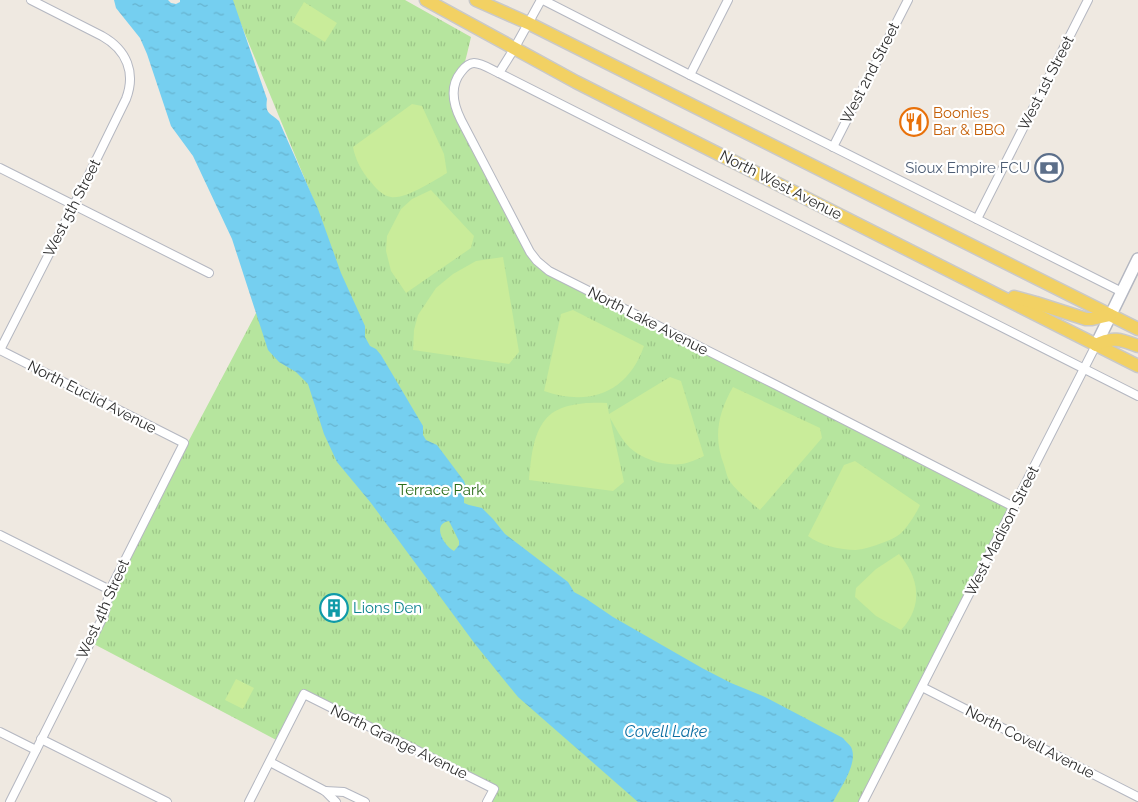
<svg xmlns="http://www.w3.org/2000/svg" width="1138" height="802" font-family="Raleway,sans-serif">
<defs>
<pattern id="park-tufts" width="24" height="20" patternUnits="userSpaceOnUse" patternTransform="scale(1.25)"><rect width="24" height="20" fill="#b6e59e"/><path d="M3 7l-1-3M5 7V3M7 7l1-3M15 17l-1-3M17 17v-4M19 17l1-3" fill="none" stroke="#9dc588"/></pattern>
<pattern id="water-ripples" width="26" height="14" patternUnits="userSpaceOnUse" patternTransform="scale(1.25)"><rect width="26" height="14" fill="#75cff0"/><path d="M2 4q2-2 4 0t4 0M15 11q2-2 4 0t4 0" fill="none" stroke="#66b2ce"/></pattern>
</defs>
<rect width="100%" height="100%" fill="#efe9e1"/>
<path fill="url(#park-tufts)" d="M231,0H405L471,37L467,54L463,69L453,93L455,109L542,267L1014,507L864,802H487L494,790L304,695L280,742L90,642L110,590L253,319L313,199Z"/>
<g fill="#c9ec9a">
<path d="M304,2L337,23L325,42L292,22Z"/>
<path d="M412,104L422,106L444,154L447,173C435,180 405,200 391,197C382,196 375,187 370,181C362,172 355,159 353,147Z"/>
<path d="M431,190L474,236L471,248L406,293L391,271L386,251L387,236L401,209L412,199Z"/>
<path d="M503,257L519,352L509,364L413,350L414,330L418,315L436,288L453,274L476,261Z"/>
<path d="M573,310L644,346C628,392 590,407 544,391L561,314Z"/>
<path d="M670,377L681,381L704,456C698,459 689,463 682,464C664,466 644,460 630,448C621,439 616,428 610,418L624,482L613,491L529,480C531,461 532,436 545,420C558,403 587,402 607,403L609,414Z"/>
<path d="M733,387L820,428L822,438L760,510C750,502 739,493 731,483C727,478 726,471 724,465C713,437 718,413 733,387Z"/>
<path d="M855,461L920,505C916,514 907,528 900,534C895,538 888,541 882,543C874,546 865,549 856,550C840,550 820,545 808,536L844,465Z"/>
<path d="M899,554C919,577 924,606 901,630L876,616L855,597L856,588L876,569Z"/>
<path d="M236,679L254,688L243,709L225,700Z"/>
</g>
<path fill="url(#water-ripples)" fill-rule="evenodd" d="M114,0H168L171,3L176,4L180,2V0H233L267,99C265,114 269,112 279,121L318,209L341,273L365,326V337L370,346L376,349L381,355L423,426V435L426,440L437,445L464,481L467,490L464,498V503L469,505L482,508L493,519L505,534L568,582L574,592L585,598L613,617L702,668L731,683L765,697L843,738C845,741 849,744 851,747C859,763 840,788 833,802H638L518,697L475,644L371,503L337,462L324,434L308,384L296,372L279,362L268,350L232,239L193,156L171,126L147,54L140,38L116,8ZM449,521L459,541V545L454,551C444,546 431,524 449,521Z"/>
<g fill="none" stroke-linecap="round" stroke-linejoin="round">
<defs>
<g id="street">
<path d="M541,0L514,49L499,73C492,70 482,63 474,63C468,63 464,68 461,72C449,87 453,104 461,120L530,252L537,261L549,271L776,385L1014,507"/>
<path d="M543,0L690,75L1122,292"/>
<path d="M499,73L1138,396"/>
<path d="M690,75L728,0"/>
<path d="M833,147L908,0"/>
<path d="M0,168L209,273"/>
<path d="M977,219L1088,0"/>
<path d="M0,350L184,443L110,590L104,615L10,802"/>
<path d="M0,350L74,205L126,99C136,73 127,50 102,36L31,0"/>
<path d="M0,535L110,590"/>
<path d="M922,687L1138,797"/>
<path d="M0,732L36,750"/>
<path d="M41,739L167,802"/>
<path d="M270,762L325,791L336,802"/>
<path d="M325,791L344,792L365,802"/>
<path d="M249,802L304,694L494,789L487,802"/>
<path d="M863,802L1096,345"/>
</g>
<path id="secondary" d="M1096,345L1138,259"/>
<g id="primary">
<path d="M426,0L576,82L1138,366"/>
<path d="M476,0L528,23L1138,329"/>
<path d="M1014,297L1036,303L1086,319H1092L1110,315"/>
<path d="M1096,345C1112,336 1122,340 1138,346"/>
</g>
</defs>
<use href="#street" stroke="#b4b7c1" stroke-width="10"/>
<use href="#secondary" stroke="#b4b7c1" stroke-width="14"/>
<use href="#primary" stroke="#c9c9c9" stroke-width="15"/>
<use href="#street" stroke="#fff" stroke-width="8"/>
<use href="#secondary" stroke="#fff" stroke-width="11"/>
<use href="#primary" stroke="#f2d163" stroke-width="12"/>
</g>
<defs>
<symbol id="restaurant-ring" viewBox="-11 -11 22 22"><circle r="9.5" fill="#fff" stroke="#e8710a" stroke-width="1.5"/><path d="M-5-6h1v4h1v-4h1v4h1v-4h1v5L-1.5 .5V6h-2V.5L-5-1ZM5-6V6H3V1.5H1.5Q1.5-4 5-6Z" fill="#e8710a"/></symbol>
<symbol id="bank-ring" viewBox="-11 -11 22 22"><circle r="9.5" fill="#fff" stroke="#5c6f8a" stroke-width="1.5"/><path d="M-6-4H6V4H-6ZM0-2.3a2.3 2.3 0 1 0 0 4.6a2.3 2.3 0 1 0 0-4.6Z" fill="#5c6f8a"/></symbol>
<symbol id="building-ring" viewBox="-11 -11 22 22"><circle r="9.5" fill="#fff" stroke="#0f9aa8" stroke-width="1.5"/><path d="M-4-6H4V6H1V3H-1V6H-4ZM-2.5-4.3h1.7v1.8h-1.7ZM.8-4.3h1.7v1.8H.8ZM-2.5-1h1.7V.8h-1.7ZM.8-1h1.7V.8H.8Z" fill="#0f9aa8"/></symbol>
</defs>
<g fill-rule="evenodd">
<use href="#restaurant-ring" x="898" y="106" width="32" height="32"/>
<use href="#bank-ring" x="1033" y="152" width="32" height="32"/>
<use href="#building-ring" x="318" y="592" width="32" height="32"/>
</g>
<g text-anchor="middle" dominant-baseline="central" stroke-width="4.5" stroke-linejoin="round" paint-order="stroke">
<g font-size="15" fill="#2e2e2e" stroke="#fff">
<text transform="translate(870 73) rotate(-63)">West 2nd Street</text>
<text transform="translate(1046 83) rotate(-63)">West 1st Street</text>
<text transform="translate(781 185) rotate(27)">North West Avenue</text>
<text transform="translate(72 208) rotate(-63)">West 5th Street</text>
<text transform="translate(648 321) rotate(27)">North Lake Avenue</text>
<text transform="translate(92 397) rotate(27)">North Euclid Avenue</text>
<text transform="translate(1002 531) rotate(-63)">West Madison Street</text>
<text transform="translate(103 609) rotate(-66)">West 4th Street</text>
<text transform="translate(399 742) rotate(26)">North Grange Avenue</text>
<text transform="translate(1030 742) rotate(27)">North Covell Avenue</text>
</g>
<g font-size="15" fill="#c56008" stroke="#fff" text-anchor="start">
<text x="933" y="113">Boonies<tspan x="933" dy="17">Bar &amp; BBQ</tspan></text>
</g>
<g font-size="15" fill="#4e5e75" stroke="#fff" text-anchor="end">
<text x="1030" y="168">Sioux Empire FCU</text>
</g>
<g font-size="15" fill="#2c6e1b" stroke="#fff">
<text x="441" y="490">Terrace Park</text>
</g>
<g font-size="15" fill="#0d838f" stroke="#fff" text-anchor="start">
<text x="353" y="608">Lions Den</text>
</g>
<g font-size="16" font-style="italic" fill="#0d6fa3" stroke="#fff">
<text x="666" y="731">Covell Lake</text>
</g>
</g>
</svg>
